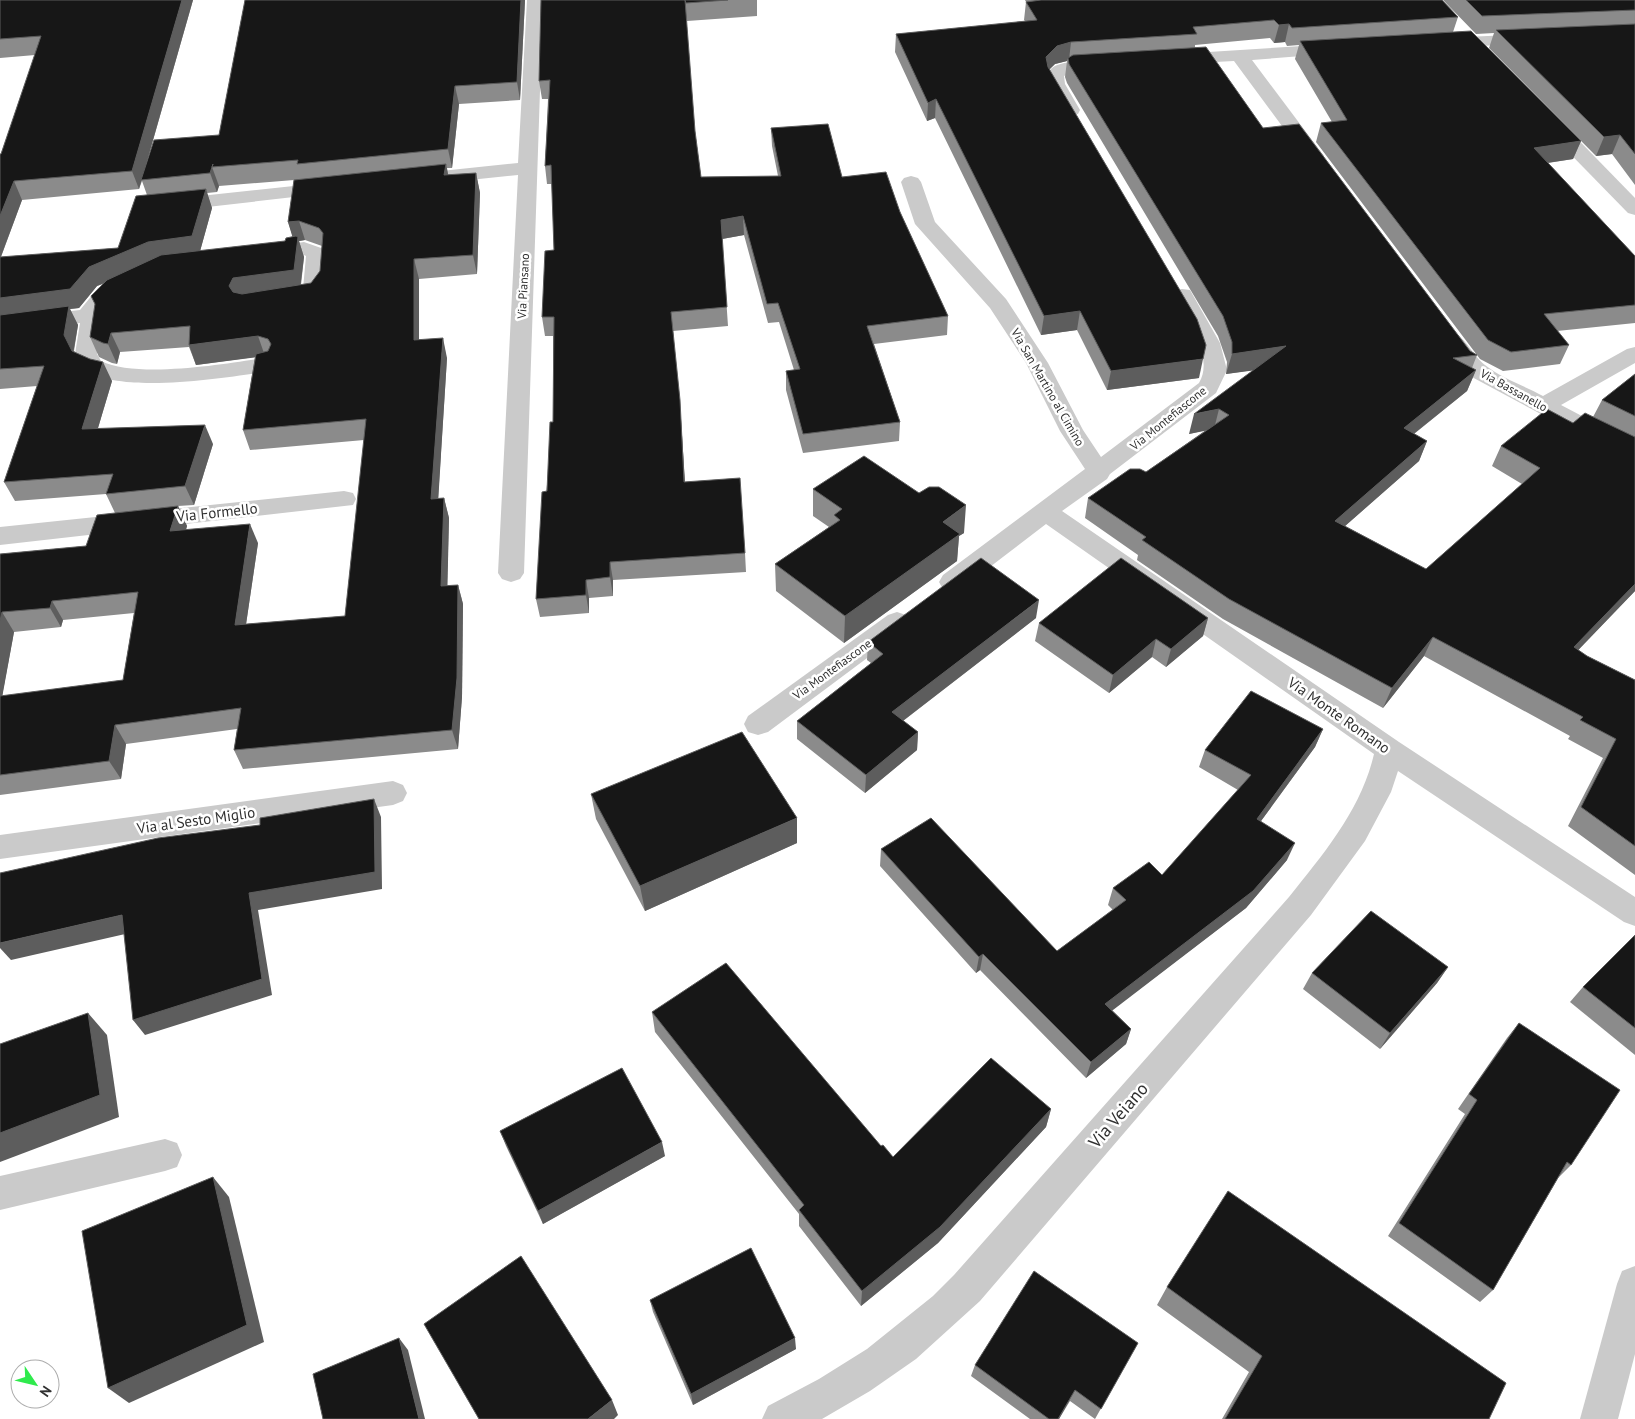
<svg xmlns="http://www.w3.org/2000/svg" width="1635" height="1419" font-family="'PT Sans',sans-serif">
<rect width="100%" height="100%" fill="#fff"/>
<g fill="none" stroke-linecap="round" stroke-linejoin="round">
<g fill="#cacaca" fill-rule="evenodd">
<path d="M527,0H543L524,573L520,579L511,582L502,579L498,573L518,175L441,183L434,181L431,177L434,173L441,171L518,163Z"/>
<path d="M1529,34L1535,35L1538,39L1535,43L1444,48L1438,47L1435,43L1438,39L1444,38Z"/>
<path d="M1334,44L1340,45L1343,49L1340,53L1252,60L1324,156L1321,160H1307L1234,61L1177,64L1171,63L1168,59L1171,55L1177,54Z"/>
<path d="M1104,59L1110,60L1113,64L1110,68L1073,72L1064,76L1065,84L1080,110L1078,114H1064C1028,60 1056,63 1104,59Z"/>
<path d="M1550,116L1557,118L1635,198V215L1628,213L1543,126L1541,122L1543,118Z"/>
<path d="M911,176L918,178L921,182L935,222L1006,299L1048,363L1083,430L1101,457L1199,383C1215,356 1186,318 1171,295L1174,290L1182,289L1190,290L1220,343L1227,370L1216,393L1110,474L1107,479L1062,511L1399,742L1635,897V926L1624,922L1398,771L1391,792L1365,841L1311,915L980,1301L916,1359L870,1391L822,1419H762L768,1406L819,1379L867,1349L933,1296L954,1275L1289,897C1324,853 1361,810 1374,754L1046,524L961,589L952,591L943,589L939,582L943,575L1085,469L1060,431L1026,363L990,308L915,224L901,182L904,178Z"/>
<path d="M331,182L338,184L341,188L338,192L172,211L165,209L162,205L165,201L172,199Z"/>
<path d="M304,242L324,249L327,253L324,291C314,304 299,308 283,305L280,300L283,295L296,293L303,289L306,256L302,254L263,259L256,257L253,253L256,249Z"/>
<path d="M124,277L131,279L135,283L131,287L114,298L98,316L102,324L97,354L101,361C138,379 225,364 265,358L273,360L276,365L273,370L265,372C222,378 120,395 83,369L75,354L80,323L0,333V319L80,310L98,288Z"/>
<path d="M1449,330C1464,334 1472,355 1485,365C1501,378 1525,386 1543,396L1627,349L1635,347V363L1561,405L1635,444V462L1627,460L1470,376L1456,363L1438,337L1441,332Z"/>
<path d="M344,491L353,493L356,499L353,505L0,545V527Z"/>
<path d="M897,612L906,615L910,622L906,629L768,732L758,735L748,732L744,724L748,716L888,615Z"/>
<path d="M393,781L403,785L407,793L403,801L393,805L0,859V835Z"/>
<path d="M165,1139L177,1143L182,1155L177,1167L165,1171L0,1210V1176Z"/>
</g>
<path fill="#cacaca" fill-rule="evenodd" d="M1635,1266V1354L1618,1419H1580L1617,1284L1622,1271Z"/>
</g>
<g fill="#8b8b8b" fill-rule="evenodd">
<path d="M0,0H193L146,165L219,135L245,0H525L520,100L459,104L452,168H447L448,175L476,173L480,193L477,274L419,279V340L447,358L438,499L444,498L449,518L447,586L458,585L463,604L462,697L458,749L243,769L234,750L237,729L126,744L121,779L0,795V554L86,546L115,513L106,494L15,501L4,482L37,386L0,389V154H1L35,55L0,58ZM294,180L288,222L293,237L285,241L200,251L212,208L207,193L217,192L219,186ZM142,181L147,195L118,248L1,257L22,200L139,189ZM305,240L322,246L320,271L311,283L301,285L304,257L299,241ZM103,284L90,337L99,357L112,363L117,364L120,352L189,347L196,365L255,357L243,430L250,450L364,440L345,616L246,624L258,543L186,530L187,526L178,506L194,505L213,444L98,428L112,381L74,351L78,325L70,309L79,308L97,286ZM134,613L123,680L2,696L14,632L61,627L63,620Z"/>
<path d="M541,0H757V16L687,21L686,17L695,131L701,177L778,176L772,146L771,128L842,177L900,212L948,316L947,335L874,344L900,422L899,441L803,453L786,390V371L794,370L779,322L768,323L744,235L722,239L728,326L673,331L681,419L685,482L745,553L746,572L613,580V596L589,598V613L540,617L536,599L553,422V336H545L542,317L554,250L552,184H547L545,166L548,99H542L539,81Z"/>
<path d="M1025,0H1442L1458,17L1453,32L1581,141L1573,159L1548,163L1635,256V323L1557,331L1569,345L1560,364L1503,371L1480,359L1316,142L1321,123L1332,122L1295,59L1299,45L1287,46L1285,42L1274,43L1270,38L1195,45V47L1263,128L1470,351L1477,355L1472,368L1476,370L1467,391L1414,434L1427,441L1419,461L1345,526L1426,569L1522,484L1492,466L1501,446L1573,423L1593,417L1602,400L1635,374V591L1578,650L1587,656L1635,680V875L1568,826L1603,758L1568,739L1570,736L1424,656L1383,708L1223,619L1137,560L1138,555L1085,518L1088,498L1146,472L1206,430L1189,434L1253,370L1226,374L1227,362L1218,336L1067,83L1065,77L1067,61L1055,64L1049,69L1199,378L1107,390L1077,330L1041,335L935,118L927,121L895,52L896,34L1025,21L1024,20L1026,2Z"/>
<path d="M1443,0H1635V185L1612,154L1596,156L1489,48L1494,33L1476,34Z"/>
<path d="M813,489L964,533L959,536L957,561L844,643L776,591L775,564L829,527L813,516Z"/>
<path d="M1036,618L903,721L918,732L917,750L865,793L797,739V721L871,663L867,660L868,642Z"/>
<path d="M1208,618L1203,636L1166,667L1152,657L1109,693L1035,641L1039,623Z"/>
<path d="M1323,729L1315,747L1261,821L1287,860L1246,908L1112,1010L1131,1029L1126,1044L1086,1078L980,970L976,973L880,866L881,849L1057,951L1113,910L1108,905L1113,888L1162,875L1238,790L1199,767L1205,750Z"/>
<path d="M591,794L797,843L645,911L596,819Z"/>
<path d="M1635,935V1055L1570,1002L1583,987Z"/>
<path d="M1448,967L1437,983L1380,1049L1303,989L1312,973Z"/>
<path d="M652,1012L881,1146L893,1157L1051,1109L1046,1127L938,1243L861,1306L799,1226V1214L655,1032Z"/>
<path d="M1519,1023L1571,1165L1558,1178L1493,1290L1480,1302L1388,1236L1465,1114L1458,1109L1507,1038Z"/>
<path d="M500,1131L665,1156L543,1224L506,1146Z"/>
<path d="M1167,1287L1489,1419H1222L1249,1372L1157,1305Z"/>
<path d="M650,1300L796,1349L693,1405L653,1312Z"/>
<path d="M1138,1343L1095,1419L1070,1401L1059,1419H1030L971,1376L975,1365Z"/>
</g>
<g fill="#5d5d5d">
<path d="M182,0H193L139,189L132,171Z"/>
<path d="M521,0H525L520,100L517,82Z"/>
<path d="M1289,24L1285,42L1274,43L1279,25Z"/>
<path d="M1071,42L1069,60L1068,58L1067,61L1055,64L1044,75L1046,57L1057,46Z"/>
<path d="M455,86L459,104L452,168L448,149Z"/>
<path d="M936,99L935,118L927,121L928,103Z"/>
<path d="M1620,135L1612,154L1596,156L1604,137Z"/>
<path d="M1581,141L1573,159L1526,166L1534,148Z"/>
<path d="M446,164L450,184L444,175Z"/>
<path d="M212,167L219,186L217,192L210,173Z"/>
<path d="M476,173L480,193L477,274L473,255Z"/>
<path d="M14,181L22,200L0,259V216Z"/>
<path d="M206,189L212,208L199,255L155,261L97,286L79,308L70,309L78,325L73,354L0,319V298L89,267Z"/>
<path d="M743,216L744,235L722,239L721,220Z"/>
<path d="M299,221L305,240L299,241L304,257L300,289L236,306L229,286L233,278L294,242L288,222Z"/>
<path d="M414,259L419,279V360L414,340Z"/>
<path d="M1080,311L1077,330L1041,335L1044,316Z"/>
<path d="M111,333L120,352L117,364L108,344Z"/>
<path d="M258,336L265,356L196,365L189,345Z"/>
<path d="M443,338L447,358L437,519L431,499Z"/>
<path d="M1286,346L1280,367L1226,374L1232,354Z"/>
<path d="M1203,359L1199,378L1107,390L1111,371Z"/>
<path d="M103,362L112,381L92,448L82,429Z"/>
<path d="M1476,370L1467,391L1396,448L1404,428Z"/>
<path d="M680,400L681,419L686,501L684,482Z"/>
<path d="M1219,409L1214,429L1189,434L1194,414Z"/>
<path d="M205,425L213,444L194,505L185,486Z"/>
<path d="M1427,441L1419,461L1328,541L1335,521Z"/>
<path d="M444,498L449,518L447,606L441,586Z"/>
<path d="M966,505L964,533L959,536L957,561L844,643L845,616L943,522Z"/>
<path d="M178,506L187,526L179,551L170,531Z"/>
<path d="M250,524L258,543L243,645L235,625Z"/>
<path d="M610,562L613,580V596L610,577Z"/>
<path d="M586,580L589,598V613L586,595Z"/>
<path d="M1635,584V591L1562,667L1574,647Z"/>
<path d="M458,585L463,604L462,697L458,749L452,730Z"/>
<path d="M1039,600L1036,618L891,730L892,712Z"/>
<path d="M52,601L63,620L61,627L50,608Z"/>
<path d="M2,612L14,632L0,709V621Z"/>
<path d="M1208,618L1203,636L1166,667L1171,649Z"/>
<path d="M1433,637L1424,656L1383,708L1392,688Z"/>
<path d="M1156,639L1152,657L1109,693L1113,675Z"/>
<path d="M115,725L126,744L121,779L109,761Z"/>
<path d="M1323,729L1315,747L1250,836L1257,819Z"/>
<path d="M918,732L917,750L865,793L866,775Z"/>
<path d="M374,799L381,817L382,889L258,910L272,995L145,1035L133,1020L249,893Z"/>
<path d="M797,818V843L645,911L640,886Z"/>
<path d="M1295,843L1287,860L1246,908L1100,1020L1105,1004Z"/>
<path d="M122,915L134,932L11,960L0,948V943Z"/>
<path d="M983,954L980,970L976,973L979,957Z"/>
<path d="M1448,967L1437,983L1380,1049L1390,1033Z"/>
<path d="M88,1013L107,1035L119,1117L0,1162V1133Z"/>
<path d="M1131,1029L1126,1044L1086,1078L1091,1062Z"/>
<path d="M1051,1109L1046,1127L938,1243L861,1306L862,1291Z"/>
<path d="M662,1142L665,1156L543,1224L538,1211Z"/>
<path d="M213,1177L229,1197L264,1342L129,1403L108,1388Z"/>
<path d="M399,1338L408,1350L425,1419H419Z"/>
<path d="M795,1338L796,1349L693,1405L691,1394Z"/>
<path d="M1075,1390L1059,1419H1058Z"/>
<path d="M612,1400L618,1415L614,1419H588Z"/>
</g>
<g fill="#171717" stroke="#5d5d5d">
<path d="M0,0H182L132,171L14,181L0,216V154H1L41,36L0,39Z"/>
<path d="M245,0H521L517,82L455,86L448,149L297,164L298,160L212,167L213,164L210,173L141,180L154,140L219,135Z"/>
<path d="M541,0H685L695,131L701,177L781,176L771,128L828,124L842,177L886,172L900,212L948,316L867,326L900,422L803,434L786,371L800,369L778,303L767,304L743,216L721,220L727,307L671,312L680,400L684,482L740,478L745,553L610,562V577L586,580V595L536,599L542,492L547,491L550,422H553L554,317H542L545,251L554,250L551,165L545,166L550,80L539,81Z"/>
<path d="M685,0H728L686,3Z"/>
<path d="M1041,0H1442L1458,17L1292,28L1289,24L1279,25L1274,20L1193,27L1197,34L1071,42L1057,46L1046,57L1048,67L1197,319L1206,345L1203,359L1111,371L1080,311L1044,316L936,99L928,103L896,34L1037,20L1026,2Z"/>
<path d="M1466,0H1635V10L1482,16Z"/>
<path d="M1635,24V154L1620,135L1604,137L1496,30Z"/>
<path d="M1471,31L1581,141L1534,148L1635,256V305L1544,314L1569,345L1511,352L1488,340L1321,123L1347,120L1300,41Z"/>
<path d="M1206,47L1263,128L1299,124L1470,351L1477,355L1453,358L1476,370L1404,428L1427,441L1335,521L1426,569L1540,468L1501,446L1547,409L1573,423L1585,413L1635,437V584L1574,647L1587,656L1635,680V846L1581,807L1616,739L1580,720L1583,717L1433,637L1392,688L1229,599L1142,540L1146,537L1088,498L1130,469H1140L1146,472L1229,415L1219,409L1194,414L1286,346L1232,354V342L1223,316L1069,64L1068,58L1073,55Z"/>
<path d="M446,164L444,175L476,173L473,255L414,259V340L443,338L431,499L444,498L441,586L458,585L457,678L452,730L234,750L241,708L115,725L109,761L0,775V696L123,680L138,592L52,601L50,608L2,612L0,621V554L86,546L97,515L178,506L170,531L250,524L235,625L345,616L366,419L243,430L256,354L268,351L271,344L268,339L258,336L189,345L190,326L111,333L108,344L103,343L90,337L95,304L91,296L107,280L161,255L285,241L286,238L296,236L298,237L294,270L233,278L229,286L233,292L242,294L311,283L320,271L323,233L319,228L299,221L288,222L294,180Z"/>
<path d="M206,189L192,236L148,242L89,267L70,289L0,298V257L118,248L136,196Z"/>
<path d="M69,306L64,335L72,351L90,359L103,362L82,429L205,425L185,486L106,494L113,474L4,482L44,366L0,369V315Z"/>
<path d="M1635,374V416L1602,400Z"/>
<path d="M864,456L919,493L929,487H939L966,505L943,522L960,534L845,616L775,564L840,520L834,515L842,509L813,489Z"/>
<path d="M981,558L1039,600L892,712L918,732L866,775L797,721L883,654L868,642Z"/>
<path d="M1121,558L1208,618L1171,649L1156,639L1113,675L1039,623Z"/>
<path d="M1251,691L1323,729L1257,819L1295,843L1253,891L1105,1004L1131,1029L1091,1062L983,954L979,957L881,849L931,818L1057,951L1126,900L1113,888L1149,862L1162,875L1251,775L1205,750Z"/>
<path d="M742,732L797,818L640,886L591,794Z"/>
<path d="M374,799L375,872L249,893L262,979L133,1020L122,915L0,943V873L158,838L260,825V818Z"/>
<path d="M1371,911L1448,967L1390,1033L1312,973Z"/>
<path d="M1635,935V1028L1583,987Z"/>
<path d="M726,963L881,1146L883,1145L893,1157L991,1058L1051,1109L940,1227L862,1291L799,1210L804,1205L652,1012Z"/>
<path d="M88,1013L100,1095L0,1133V1044Z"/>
<path d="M1519,1023L1620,1090L1571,1165L1567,1162L1493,1290L1399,1223L1477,1100L1469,1094Z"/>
<path d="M622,1068L662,1142L538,1211L500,1131Z"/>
<path d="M213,1177L247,1325L108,1388L82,1231Z"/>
<path d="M1228,1191L1506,1383L1489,1419H1225L1262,1356L1167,1287Z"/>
<path d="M751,1248L795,1338L691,1394L650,1300Z"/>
<path d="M521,1256L612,1400L588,1419H479L424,1324Z"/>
<path d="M1034,1271L1138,1343L1101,1409L1075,1390L1058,1419H1049L975,1365Z"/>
<path d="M399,1338L419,1419H323L313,1374Z"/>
</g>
<g text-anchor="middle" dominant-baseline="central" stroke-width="5" stroke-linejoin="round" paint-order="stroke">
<g font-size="12" fill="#303030" stroke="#fff">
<text transform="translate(523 286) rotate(-87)">Via Piansano</text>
<text transform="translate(1048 387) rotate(60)">Via San Martino al Cimino</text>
<text transform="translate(1514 390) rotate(29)">Via Bassanello</text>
<text transform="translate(1168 418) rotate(-39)">Via Montefiascone</text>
<text transform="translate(832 669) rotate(-36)">Via Montefiascone</text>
</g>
<g font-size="15" fill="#303030" stroke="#fff">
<text transform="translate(217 512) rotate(-6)">Via Formello</text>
<text transform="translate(1339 715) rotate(35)">Via Monte Romano</text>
<text transform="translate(196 820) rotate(-8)">Via al Sesto Miglio</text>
</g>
<g font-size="18" fill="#303030" stroke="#fff">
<text transform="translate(1118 1115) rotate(-49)">Via Veiano</text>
</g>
</g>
<g transform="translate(35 1384) rotate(125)"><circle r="24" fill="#ffffff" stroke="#acacac"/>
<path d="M0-4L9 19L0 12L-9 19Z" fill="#2fea4d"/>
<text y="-8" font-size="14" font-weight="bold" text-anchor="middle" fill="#303030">N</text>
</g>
</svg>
